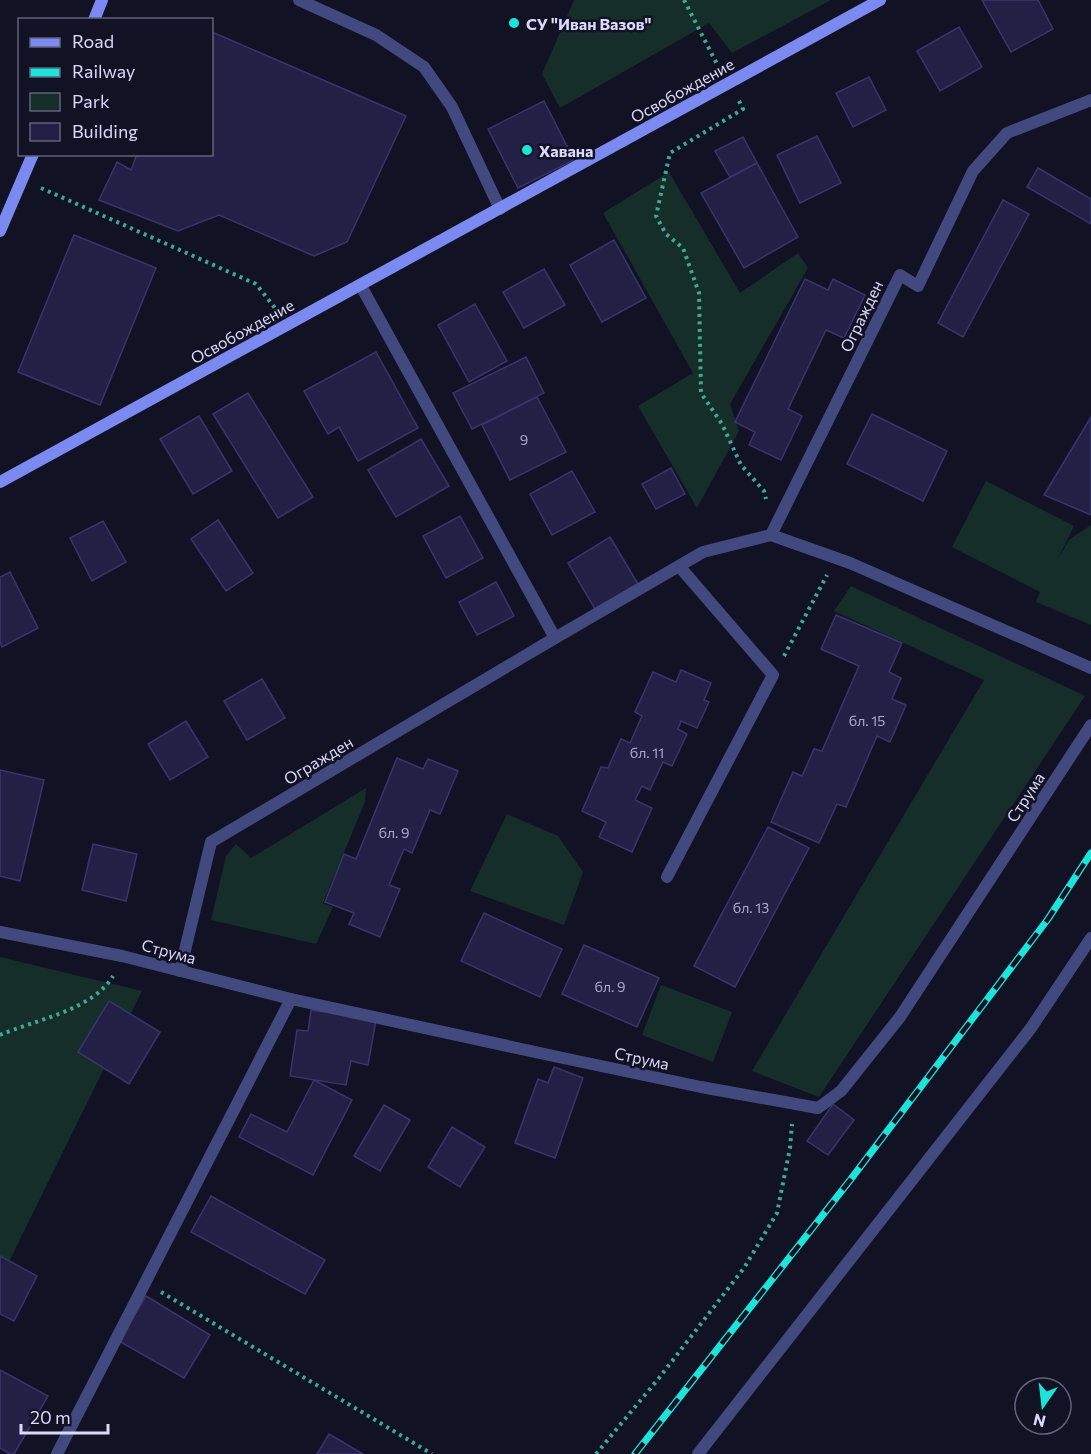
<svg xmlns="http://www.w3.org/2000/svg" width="1091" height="1454" font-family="Commissioner,sans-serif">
<rect width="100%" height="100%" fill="#121225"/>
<g fill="#162e29">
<path d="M574,0H831L732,53L709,23L560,108L542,74Z"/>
<path d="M669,172L740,293L798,253L808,268L730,404L739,431L697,508L638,406L693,373L603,213Z"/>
<path d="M986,481L1074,526L1058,559L1069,540L1091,525V625L1036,602L1040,592L952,547Z"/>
<path d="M851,586L1085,696L819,1097L752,1071L984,680L834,611Z"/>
<path d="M366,788L365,802L323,903L333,907L316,944L211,920L226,856L236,844L251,858Z"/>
<path d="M507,814L558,836L583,872L564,925L470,891Z"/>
<path d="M0,957L142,991L0,1280Z"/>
<path d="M661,985L732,1012L713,1062L642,1035Z"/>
</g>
<g fill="#222044" stroke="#37356d" stroke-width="1.5">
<path d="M982,0H1038L1053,29L1011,52Z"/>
<path d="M959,27L982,67L940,91L917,51Z"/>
<path d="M212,32L406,116L347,242L314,256L219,215L178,231L99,200L117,162L131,170L137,154H212Z"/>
<path d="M869,77L886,110L853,127L836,93Z"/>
<path d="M544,101L574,160L518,188L488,129Z"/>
<path d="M817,136L841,183L800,203L777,155Z"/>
<path d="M743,137L757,163L730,177L715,151Z"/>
<path d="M757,163L798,237L744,268L701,193Z"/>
<path d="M1038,168L1091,199V224L1027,187Z"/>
<path d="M1003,200L1029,214L963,337L938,323Z"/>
<path d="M74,235L156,268L100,405L18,372Z"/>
<path d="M614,240L646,298L602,322L570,265Z"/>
<path d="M544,269L565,305L524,328L503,292Z"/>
<path d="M805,279L828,290L833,279L865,295L844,338L826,330L788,409L802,416L781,460L749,445L755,432L735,422Z"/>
<path d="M475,304L507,361L469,382L438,325Z"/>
<path d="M376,352L418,428L358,461L339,427L328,434L304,391Z"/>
<path d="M526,357L544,393L472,429L453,393Z"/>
<path d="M248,393L313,497L278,518L213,414Z"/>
<path d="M537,397L566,452L510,480L482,425Z"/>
<path d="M872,414L947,451L923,501L847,464Z"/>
<path d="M199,416L232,471L193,494L160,439Z"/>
<path d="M1091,417V515L1044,495Z"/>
<path d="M421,439L449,486L396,517L368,470Z"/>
<path d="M671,468L685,494L656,509L642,484Z"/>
<path d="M572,471L595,512L552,535L530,494Z"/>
<path d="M460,516L483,558L446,578L423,536Z"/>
<path d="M218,520L253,573L226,591L191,539Z"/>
<path d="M103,521L126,562L92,581L70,538Z"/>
<path d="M610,537L638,584L595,609L568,563Z"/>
<path d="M10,572L38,628L2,647L0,642V577Z"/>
<path d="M496,582L514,616L477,635L459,602Z"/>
<path d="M836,615L902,643L889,672L901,678L892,699L906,705L890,742L877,736L846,807L837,804L819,843L771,822L793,772L802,776L814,749L822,751L859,666L821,649Z"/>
<path d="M681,670L711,683L704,700L709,702L697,728L681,721L678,729L687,734L672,766L663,762L650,790L642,786L635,800L652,808L632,852L599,837L606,822L582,811L601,767L608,768L621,739L630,743L642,716L635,712L653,672L676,682Z"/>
<path d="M262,679L285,718L247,740L224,701Z"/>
<path d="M186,721L208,757L170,780L148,744Z"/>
<path d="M397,758L423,769L428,759L458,771L440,814L430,810L412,853L404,849L389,885L400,889L380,937L349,924L354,913L325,902L344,854L356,859Z"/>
<path d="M0,770L44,780L20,881L0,876Z"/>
<path d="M768,827L809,848L735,987L694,966Z"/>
<path d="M93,844L137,854L126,901L82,890Z"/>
<path d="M484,913L562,949L540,997L461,961Z"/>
<path d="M584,945L659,978L637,1027L562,994Z"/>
<path d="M109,1001L160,1032L129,1084L78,1052Z"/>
<path d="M311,1010L376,1020L368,1065L351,1061L346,1085L290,1076L297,1030L308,1031Z"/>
<path d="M554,1067L583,1078L555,1158L515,1143L538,1079L548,1083Z"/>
<path d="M314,1080L352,1100L313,1175L239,1137L251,1114L287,1132Z"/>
<path d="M833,1104L854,1120L828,1155L807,1141Z"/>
<path d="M384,1105L410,1120L380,1171L354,1156Z"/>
<path d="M452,1127L485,1147L460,1187L428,1167Z"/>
<path d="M211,1196L325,1260L305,1294L191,1232Z"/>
<path d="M0,1256L37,1276L14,1321L0,1314Z"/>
<path d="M146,1296L210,1335L184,1378L119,1341Z"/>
<path d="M0,1370L48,1396L14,1454H10L0,1448Z"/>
<path d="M329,1434L363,1454H317Z"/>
</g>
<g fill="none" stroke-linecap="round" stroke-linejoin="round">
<g stroke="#3dab94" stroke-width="4" stroke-dasharray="3 4.5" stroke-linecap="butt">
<path d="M684,0L718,66"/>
<path d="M739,101L743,109L670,153L656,216L666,234L683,248L699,293L701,393L722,424L741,465L764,491L766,499"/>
<path d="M41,188L256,284L275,308"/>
<path d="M784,656L827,575"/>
<path d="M0,1035C35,1020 93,1010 113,976"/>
<path d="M161,1292L432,1454"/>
<path d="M596,1454L659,1378L744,1268L777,1213L790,1148L792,1124"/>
</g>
<path stroke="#42497e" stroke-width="12" d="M667,877L773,675L679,566"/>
<g stroke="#42497e" stroke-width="12">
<path d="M299,0L376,35L424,67L452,107L500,209"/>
<path d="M771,535L900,275L918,286L973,171L1007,133L1091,100"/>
<path d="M555,638L703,552L771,535L850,563L1091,668"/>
<path d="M0,932L122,956L291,999L563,1058L701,1087L818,1108L841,1091L900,1017L1091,725"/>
<path d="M180,971L211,842L555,638L361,286"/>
<path d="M57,1454L291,999"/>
<path d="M698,1454L1031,1028L1091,938"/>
</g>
<g stroke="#7b8af0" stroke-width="12">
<path d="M94,20L102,0"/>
<path d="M0,231L33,154"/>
<path d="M0,482L880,0"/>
</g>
<defs>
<path id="rail" d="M635,1454L851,1179L1048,919L1091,853"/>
</defs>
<use href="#rail" stroke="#1be5db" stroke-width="7"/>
<use href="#rail" stroke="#121225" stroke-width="4.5" stroke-dasharray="14" stroke-linecap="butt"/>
</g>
<g fill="#1be5db" stroke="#121225" stroke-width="2">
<circle cx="514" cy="23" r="6"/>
<circle cx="527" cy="150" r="6"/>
</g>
<g text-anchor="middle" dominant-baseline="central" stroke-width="5" stroke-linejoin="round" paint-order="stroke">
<g font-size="14" fill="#acaccd">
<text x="524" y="439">9</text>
<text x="867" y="720">бл. 15</text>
<text x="647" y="752">бл. 11</text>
<text x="394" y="832">бл. 9</text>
<text x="751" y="907">бл. 13</text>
<text x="610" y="986">бл. 9</text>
</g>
<g font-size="16" font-weight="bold" fill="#dadbfb" stroke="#121225" text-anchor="start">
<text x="526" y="23">СУ "Иван Вазов"</text>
<text x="539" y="150">Хавана</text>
</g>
<g font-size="16" fill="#dadbfb" stroke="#121225">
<text transform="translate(682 90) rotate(-29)">Освобождение</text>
<text transform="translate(861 316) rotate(-64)">Огражден</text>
<text transform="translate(242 331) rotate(-29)">Освобождение</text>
<text transform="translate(318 760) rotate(-31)">Огражден</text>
<text transform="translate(1025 797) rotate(-57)">Струма</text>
<text transform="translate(169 951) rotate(15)">Струма</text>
<text transform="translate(642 1058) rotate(12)">Струма</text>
</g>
</g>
<rect x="18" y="18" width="195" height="138" fill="#121225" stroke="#62627b" stroke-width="1.5"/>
<rect x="30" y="38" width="30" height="9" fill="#7b8af0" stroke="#62627b" stroke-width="1.5"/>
<text x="72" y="48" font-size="18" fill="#dadbfb">Road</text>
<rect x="30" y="68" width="30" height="9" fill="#1be5db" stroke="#62627b" stroke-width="1.5"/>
<text x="72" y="78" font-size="18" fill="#dadbfb">Railway</text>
<rect x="30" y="93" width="30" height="18" fill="#162e29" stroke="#62627b" stroke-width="1.5"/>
<text x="72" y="108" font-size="18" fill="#dadbfb">Park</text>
<rect x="30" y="123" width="30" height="18" fill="#222044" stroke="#62627b" stroke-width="1.5"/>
<text x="72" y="138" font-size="18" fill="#dadbfb">Building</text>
<g transform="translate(1043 1406) rotate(194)"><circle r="28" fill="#121225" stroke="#62627b" stroke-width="1.5"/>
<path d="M0-4.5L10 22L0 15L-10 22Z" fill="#1be5db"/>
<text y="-9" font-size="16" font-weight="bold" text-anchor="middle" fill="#dadbfb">N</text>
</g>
<path d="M21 1424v9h87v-9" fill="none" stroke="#dadbfb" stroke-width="3"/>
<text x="30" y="1424" font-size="18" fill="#dadbfb" stroke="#121225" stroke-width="4.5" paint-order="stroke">20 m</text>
</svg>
